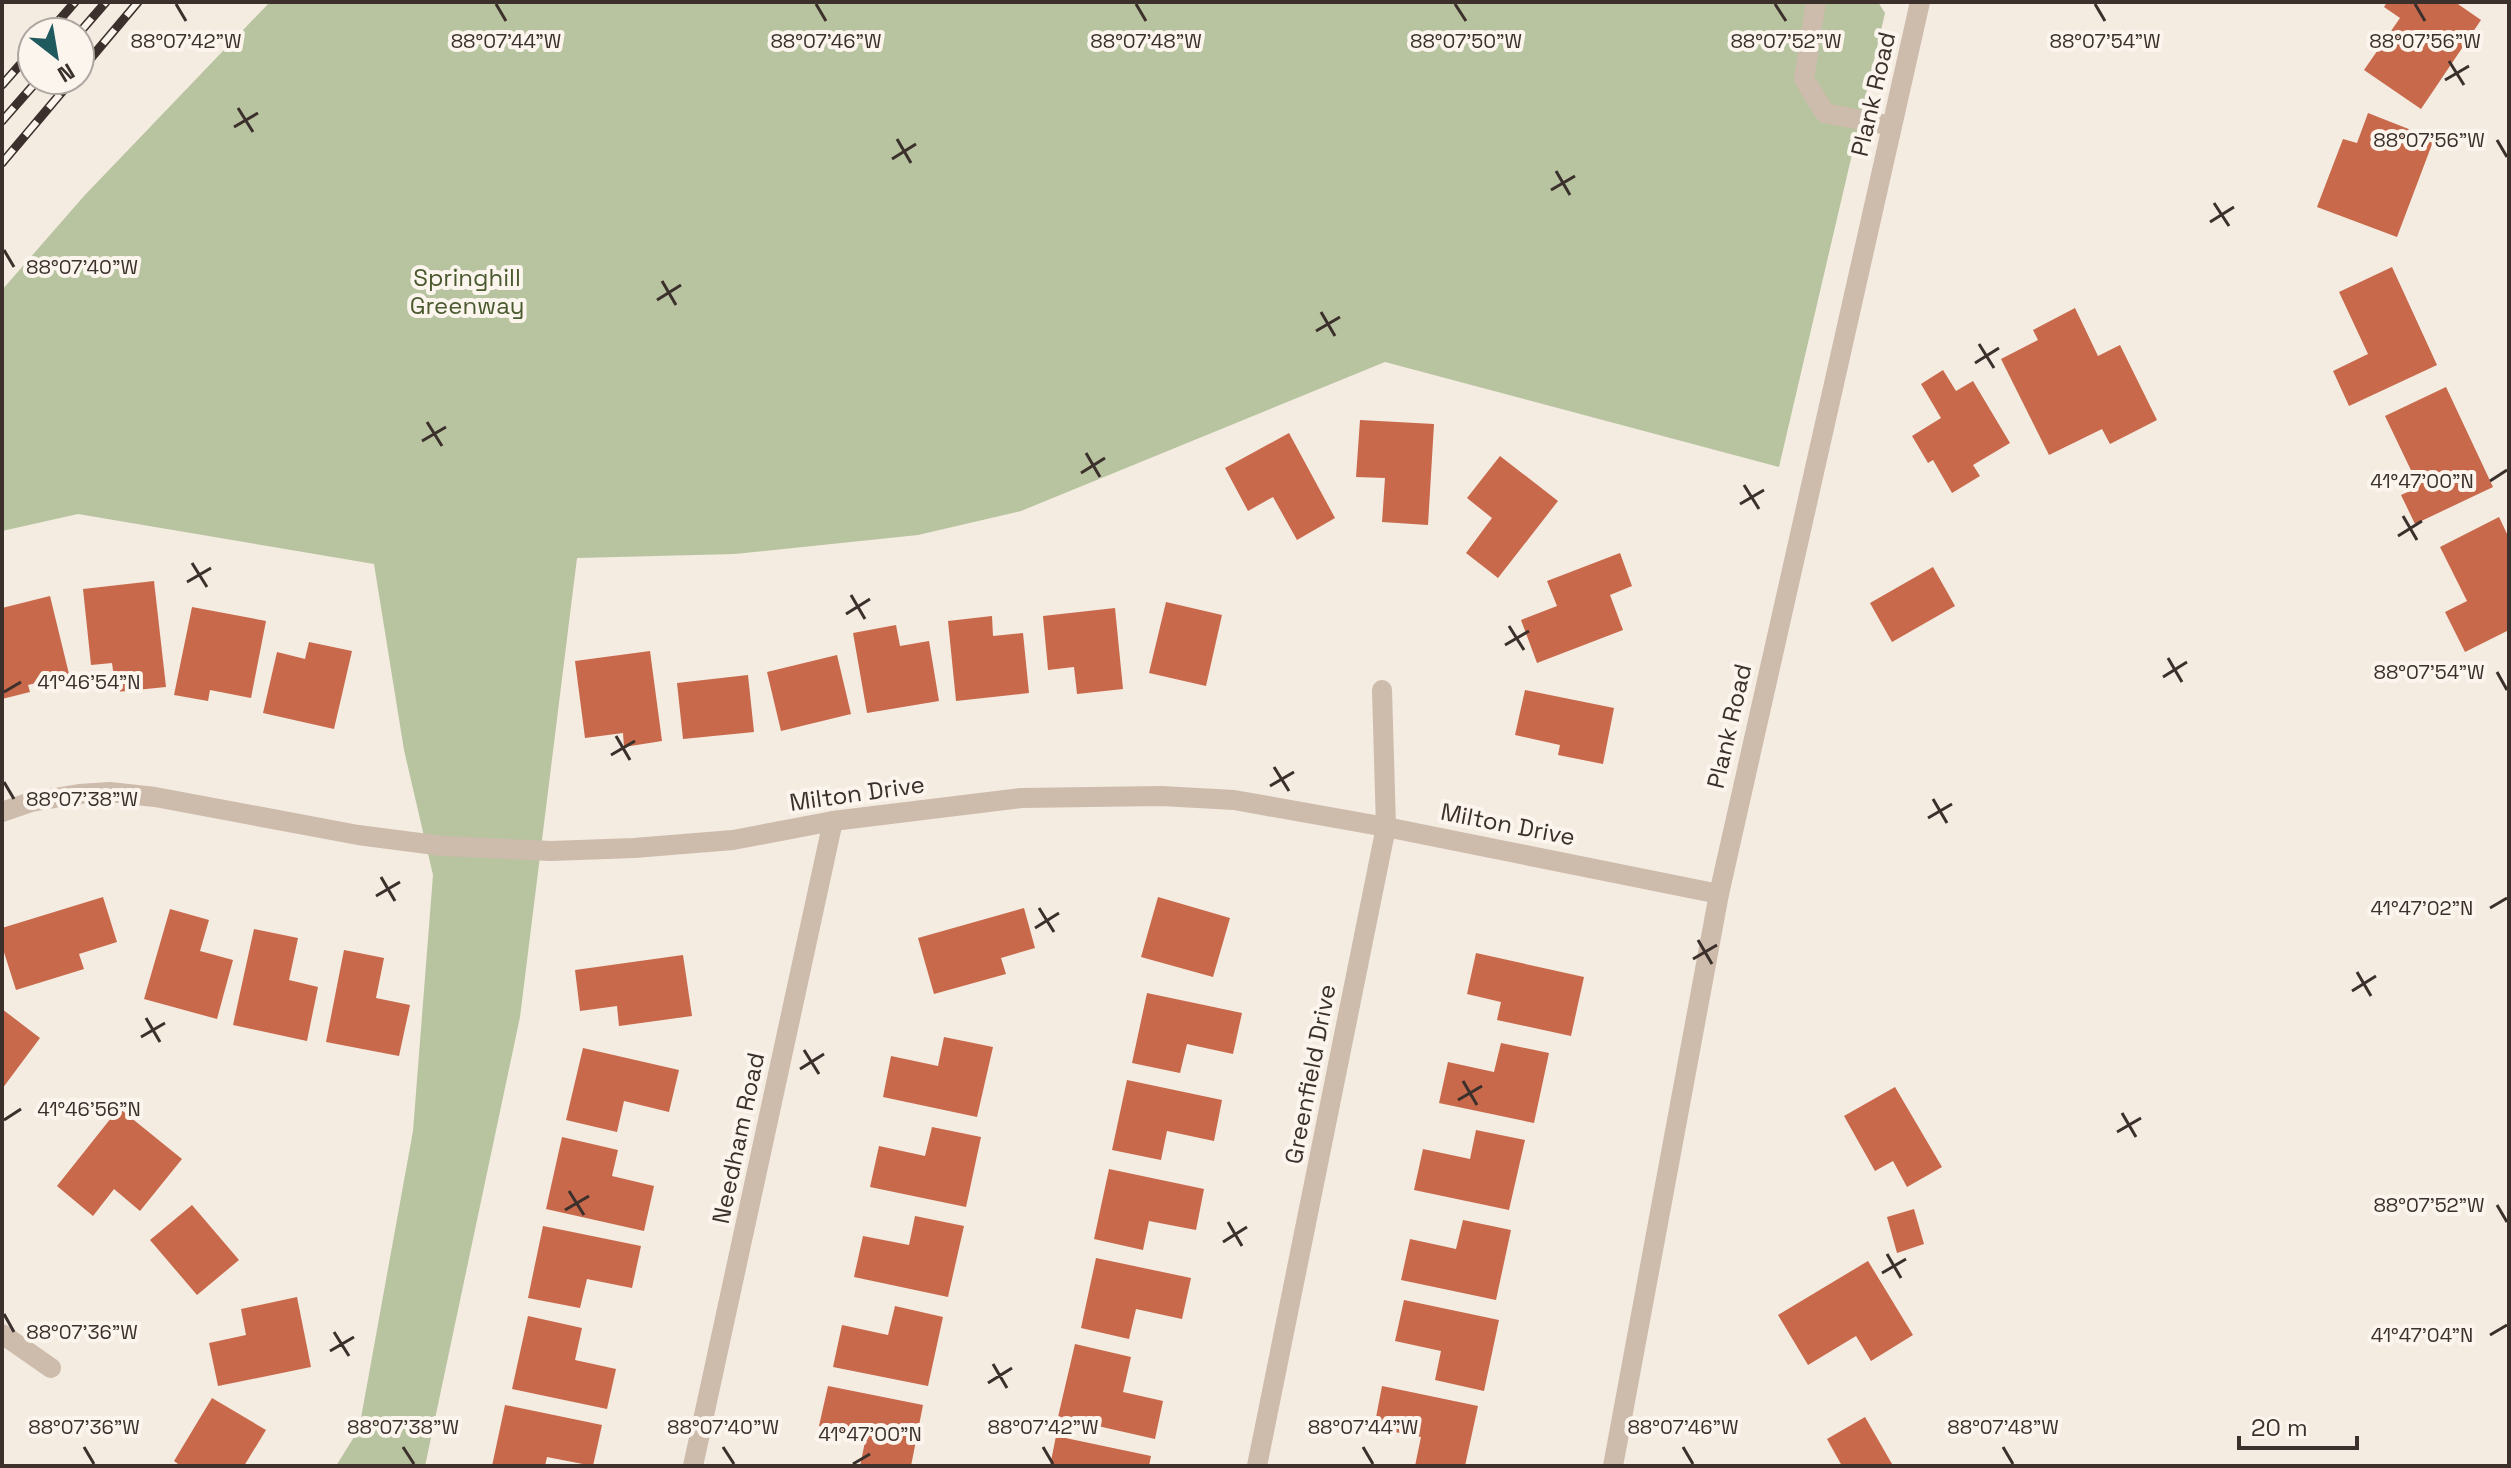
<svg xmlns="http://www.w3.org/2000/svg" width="2511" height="1468" font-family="'Space Grotesk',sans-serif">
<rect width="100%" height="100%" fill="#f4ebe1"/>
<path fill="#b8c4a0" d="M270,2H1878L1885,13L1779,467L1385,362L1021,511L918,535L735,554L577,558L520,1017L425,1466H336L359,1429L413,1131L433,875L404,750L374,564L78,514L2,531V290L84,196Z"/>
<g fill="#c8694b">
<path d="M2387,2H2455L2481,20L2421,109L2364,70L2400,18L2384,7Z"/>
<path d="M2368,113L2434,139L2397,237L2317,207L2343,139L2357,143Z"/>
<path d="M2392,267L2437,365L2349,406L2333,371L2368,354L2339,292Z"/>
<path d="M2075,308L2098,356L2120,345L2157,420L2110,444L2102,429L2049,455L2001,359L2038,340L2033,330Z"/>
<path d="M1943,370L1956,391L1973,381L2010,443L1973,465L1980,476L1952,493L1933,460L1928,463L1912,436L1941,418L1921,384Z"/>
<path d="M2446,387L2493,487L2415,524L2401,495L2419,487L2385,416Z"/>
<path d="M1360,420L1434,424L1428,525L1382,522L1385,478L1356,477Z"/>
<path d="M1289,433L1335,518L1297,540L1273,497L1248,511L1225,468Z"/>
<path d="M1500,456L1558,501L1498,578L1466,553L1492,518L1467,498Z"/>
<path d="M2499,517L2509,538V630L2465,652L2445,612L2467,601L2440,547Z"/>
<path d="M1620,553L1632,586L1610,595L1623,630L1537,663L1521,620L1557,606L1547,581Z"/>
<path d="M1933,567L1955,606L1892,642L1870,603Z"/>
<path d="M154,581L166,687L116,692L112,663L91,665L83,589Z"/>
<path d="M50,596L69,674L28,685L30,692L2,699V608Z"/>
<path d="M1166,602L1222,615L1206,686L1149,673Z"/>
<path d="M192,607L266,621L251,698L210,690L208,701L174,695Z"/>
<path d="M1115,608L1123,689L1077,694L1074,667L1048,670L1043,616Z"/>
<path d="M992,616L993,636L1023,633L1029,693L956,701L948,621Z"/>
<path d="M896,625L900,646L929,641L939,701L867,713L853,633Z"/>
<path d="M309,642L352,651L334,729L263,713L277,652L305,659Z"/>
<path d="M650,651L662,741L624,747L623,733L585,738L575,661Z"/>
<path d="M837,655L851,714L781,731L767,672Z"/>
<path d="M748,675L754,732L683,739L677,683Z"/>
<path d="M1525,690L1614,708L1603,764L1558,755L1560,745L1515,735Z"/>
<path d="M103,897L117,942L79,954L84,969L16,990L2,946V928Z"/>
<path d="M1158,897L1230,918L1213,977L1141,957Z"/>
<path d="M1024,908L1035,948L1001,958L1006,974L934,994L918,938Z"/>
<path d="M170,909L209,920L200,951L233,960L217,1019L144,999Z"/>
<path d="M254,929L298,938L289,980L318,987L307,1041L233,1025Z"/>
<path d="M344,950L384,958L376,998L410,1005L399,1056L326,1042Z"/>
<path d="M1476,953L1584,977L1571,1036L1497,1020L1501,1002L1467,994Z"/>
<path d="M683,955L692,1016L619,1026L617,1006L580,1011L575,970Z"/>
<path d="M1147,993L1242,1013L1233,1054L1187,1044L1180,1073L1132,1063Z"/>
<path d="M2,1009L40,1038L2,1089Z"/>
<path d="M944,1037L993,1047L977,1117L883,1097L891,1056L938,1066Z"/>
<path d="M1501,1043L1549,1053L1534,1123L1439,1103L1448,1062L1494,1072Z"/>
<path d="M583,1048L679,1070L669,1112L624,1101L617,1132L566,1120Z"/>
<path d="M1127,1080L1222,1100L1214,1141L1167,1131L1161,1160L1112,1150Z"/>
<path d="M1895,1087L1942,1167L1907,1187L1893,1161L1875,1171L1844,1116Z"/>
<path d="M119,1108L182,1159L140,1211L114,1189L93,1216L57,1186Z"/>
<path d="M932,1127L981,1137L966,1207L870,1187L879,1146L925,1156Z"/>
<path d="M1476,1130L1525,1140L1509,1210L1414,1190L1423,1149L1470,1159Z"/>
<path d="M562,1137L618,1150L612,1176L654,1186L644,1231L546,1209Z"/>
<path d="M1109,1169L1204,1189L1196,1230L1149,1221L1143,1250L1094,1239Z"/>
<path d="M192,1205L239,1260L197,1295L150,1240Z"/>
<path d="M1914,1209L1924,1244L1897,1253L1887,1217Z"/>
<path d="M915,1216L964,1226L948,1297L854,1277L863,1236L909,1245Z"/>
<path d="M1463,1220L1511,1230L1496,1300L1401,1280L1410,1239L1456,1249Z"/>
<path d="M543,1226L641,1246L632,1288L587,1279L580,1308L528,1298Z"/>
<path d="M1096,1258L1191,1278L1182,1319L1136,1309L1129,1339L1081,1328Z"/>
<path d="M1868,1261L1913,1335L1871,1361L1856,1336L1808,1365L1778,1315Z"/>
<path d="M297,1297L311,1367L218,1386L209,1343L246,1335L241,1309Z"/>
<path d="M1404,1300L1499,1320L1484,1391L1435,1380L1441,1351L1395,1341Z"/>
<path d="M895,1306L943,1317L928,1386L833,1367L842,1325L888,1335Z"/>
<path d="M528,1316L582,1328L575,1360L616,1369L607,1409L512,1389Z"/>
<path d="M1075,1344L1131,1357L1123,1392L1163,1401L1155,1439L1058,1417Z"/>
<path d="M828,1386L923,1405L911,1466H860L866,1437L819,1426Z"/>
<path d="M1382,1386L1478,1406L1465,1466H1415L1421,1437L1374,1428Z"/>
<path d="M212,1398L266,1430L244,1466H181L174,1461Z"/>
<path d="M505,1405L602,1425L593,1466L547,1457L545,1466H492Z"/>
<path d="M1865,1417L1892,1464L1889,1466H1842L1827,1439Z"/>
<path d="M1056,1436L1151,1456L1149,1466H1050Z"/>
</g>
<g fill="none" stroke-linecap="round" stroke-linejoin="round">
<path stroke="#cdbbac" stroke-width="20" d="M1816,2L1804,79L1825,113L1892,126"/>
<g stroke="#cdbbac" stroke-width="20">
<path d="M2,812L31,802L79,794L110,792L155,797L358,835L443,846L551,851L634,848L733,840L833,821L1021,798L1161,796L1234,800L1386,827L1719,894"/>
<path d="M2,1334L51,1368"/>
<path d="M693,1466L833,821"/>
<path d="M1257,1466L1386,827L1382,690"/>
<path d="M1613,1466L1719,894L1920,2"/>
</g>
<defs>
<g id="rail">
<path d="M49,32L75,2"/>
<path d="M80,32L106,2"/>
<path d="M80,71L138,2"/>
<path d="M2,85L32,51"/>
<path d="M2,121L38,80"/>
<path d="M2,163L72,80"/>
</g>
</defs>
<use href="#rail" stroke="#3b302b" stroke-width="9"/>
<use href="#rail" stroke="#fbf5ee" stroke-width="6" stroke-dasharray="18" stroke-linecap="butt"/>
</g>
<path fill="none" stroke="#3b302b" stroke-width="3" d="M176,4L186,21M496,4L506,21M816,4L826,21M1136,4L1146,21M1455,4L1466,21M1775,4L1786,21M2095,4L2105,21M2415,4L2425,21M2449,61L2464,85M2445,80L2469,66M238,108L253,132M234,127L258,113M897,139L911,163M2497,140L2507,157M892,159L916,144M1556,171L1570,195M1551,190L1575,176M2214,203L2229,226M2210,222L2234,207M4,250L14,267M662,281L676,305M657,300L681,285M1321,312L1335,336M1316,331L1340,317M1979,344L1994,368M1975,363L1999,348M427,422L442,446M422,441L446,427M1086,453L1100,477M1081,473L1105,458M2490,481L2507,470M1744,485L1759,509M1740,504L1764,490M2403,516L2417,540M2398,536L2422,521M192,563L207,587M187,582L211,568M851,595L865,619M846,614L870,599M1509,626L1524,650M1505,645L1529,631M2168,658L2182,682M2497,672L2507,690M2163,677L2187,662M4,692L21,682M616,736L630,760M611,755L635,741M1274,767L1289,791M4,782L14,799M1270,786L1294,772M1933,799L1947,823M1928,818L1952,804M381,877L395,901M376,896L400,882M1039,908L1054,932M2490,908L2507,898M1035,928L1059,913M1698,940L1712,964M1693,959L1717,945M2357,972L2371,996M2352,991L2376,976M146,1018L160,1042M141,1037L165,1023M804,1050L819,1074M800,1069L824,1054M1463,1081L1477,1105M1458,1100L1482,1086M2122,1113L2136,1137M4,1120L21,1109M2117,1132L2141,1118M569,1191L584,1215M2497,1205L2507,1222M565,1210L589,1196M1228,1222L1242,1246M1223,1242L1247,1227M1887,1254L1901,1278M1882,1273L1906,1259M4,1314L14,1332M334,1332L349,1356M2490,1335L2507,1325M330,1351L354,1337M993,1364L1007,1388M988,1383L1012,1368M84,1447L94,1464M403,1447L414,1464M723,1447L734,1464M1043,1447L1053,1464M1363,1447L1373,1464M1683,1447L1693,1464M2003,1447L2013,1464M853,1464L870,1454"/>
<g text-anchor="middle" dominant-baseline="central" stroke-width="8" stroke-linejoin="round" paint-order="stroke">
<g font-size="24" fill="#3b302b" stroke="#fbf5ee">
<text transform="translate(1873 94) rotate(-77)">Plank Road</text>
<text transform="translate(1729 726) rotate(-77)">Plank Road</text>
<text transform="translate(857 793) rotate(-8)">Milton Drive</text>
<text transform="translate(1508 824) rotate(11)">Milton Drive</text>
<text transform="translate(1310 1074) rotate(-79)">Greenfield Drive</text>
<text transform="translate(738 1138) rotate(-78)">Needham Road</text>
</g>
<g font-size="24" fill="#4a5a2e" stroke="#fbf5ee">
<text x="467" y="277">Springhill<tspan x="467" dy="28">Greenway</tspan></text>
</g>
</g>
<g font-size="20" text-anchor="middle" fill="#3b302b" stroke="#fbf5ee" stroke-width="8" stroke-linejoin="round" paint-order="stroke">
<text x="186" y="48">88°07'42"W</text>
<text x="506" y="48">88°07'44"W</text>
<text x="826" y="48">88°07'46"W</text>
<text x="1146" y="48">88°07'48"W</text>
<text x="1466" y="48">88°07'50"W</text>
<text x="1786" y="48">88°07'52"W</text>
<text x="2105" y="48">88°07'54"W</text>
<text x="2425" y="48">88°07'56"W</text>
<text x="2429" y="147">88°07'56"W</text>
<text x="82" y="274">88°07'40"W</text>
<text x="2422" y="488">41°47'00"N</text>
<text x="2429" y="679">88°07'54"W</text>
<text x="89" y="689">41°46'54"N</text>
<text x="82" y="806">88°07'38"W</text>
<text x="2422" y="915">41°47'02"N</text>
<text x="89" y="1116">41°46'56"N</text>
<text x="2429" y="1212">88°07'52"W</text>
<text x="82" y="1339">88°07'36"W</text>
<text x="2422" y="1342">41°47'04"N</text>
<text x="84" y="1434">88°07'36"W</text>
<text x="403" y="1434">88°07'38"W</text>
<text x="723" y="1434">88°07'40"W</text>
<text x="1043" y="1434">88°07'42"W</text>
<text x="1363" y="1434">88°07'44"W</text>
<text x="1683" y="1434">88°07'46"W</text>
<text x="2003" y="1434">88°07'48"W</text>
<text x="870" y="1441">41°47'00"N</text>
</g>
<rect width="2511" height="1468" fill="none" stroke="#3b302b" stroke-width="8"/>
<g transform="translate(56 56) rotate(149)"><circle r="38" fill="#fbf5ee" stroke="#aea6a0" stroke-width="2"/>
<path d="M0-6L14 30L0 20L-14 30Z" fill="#1f5a5e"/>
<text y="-12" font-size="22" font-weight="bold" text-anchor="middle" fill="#3b302b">N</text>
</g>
<path d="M2239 1436v12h118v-12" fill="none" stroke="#3b302b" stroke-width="4"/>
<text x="2251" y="1436" font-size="24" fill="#3b302b" stroke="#fbf5ee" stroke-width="6" paint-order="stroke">20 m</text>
</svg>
